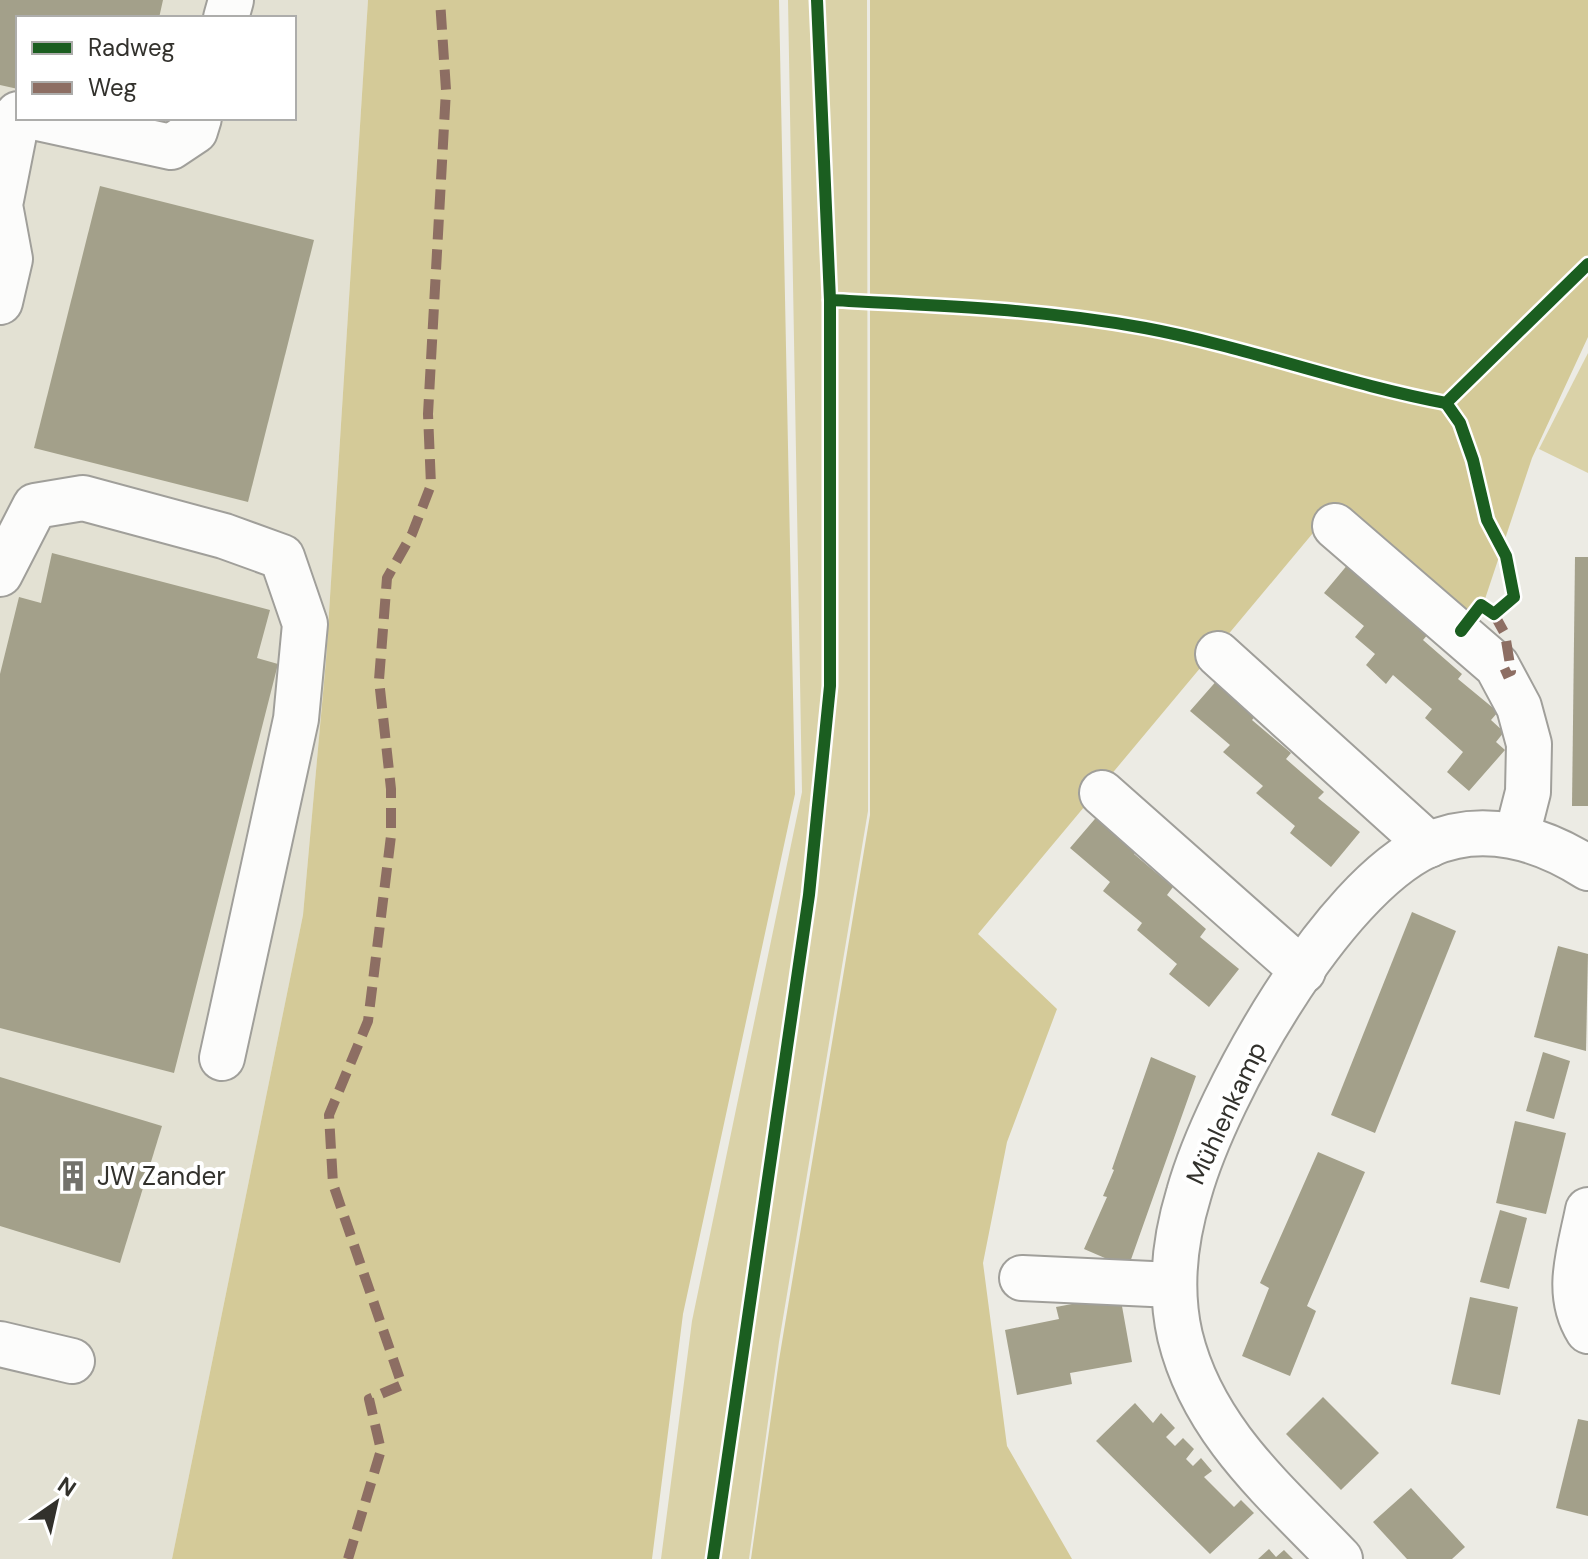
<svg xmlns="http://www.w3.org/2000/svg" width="1588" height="1559" font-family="'DM Sans',sans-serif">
<rect width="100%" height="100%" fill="#ecebe4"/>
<path fill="#e3e1d3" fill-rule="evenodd" d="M0,0H368L326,660L303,915L172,1559H0ZM18,18H294V118H18Z"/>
<g fill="#dad2a8">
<path d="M788,0H867L868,811L779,1342L749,1559H661L692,1321L802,792Z"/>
<path d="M1588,353V473L1539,449Z"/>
</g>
<g fill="#d4ca98">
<path d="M368,0H779L795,794L683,1314L652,1559H172L303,915L326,660Z"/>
<path d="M870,0H1588V337L1532,458L1473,635L1318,527L978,934L1057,1009L1007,1142L983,1263L1007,1446L1072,1559H751L779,1360L870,815Z"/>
</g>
<g fill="#a3a08a">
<path d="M0,0H163L159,18H18V89L0,85Z"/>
<path d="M100,186L314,240L248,502L34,448Z"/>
<path d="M52,553L270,610L257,658L278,664L174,1073L0,1028V674L19,597L41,603Z"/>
<path d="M1354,557L1430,632L1423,640L1462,674L1458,679L1498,712L1491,720L1504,732L1496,742L1505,750L1469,791L1447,772L1463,752L1425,718L1432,709L1393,675L1386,684L1366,665L1375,654L1355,637L1364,626L1324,593Z"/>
<path d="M1575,557H1588V806H1572Z"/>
<path d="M1219,678L1258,713L1252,720L1291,753L1286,759L1324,792L1318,798L1360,832L1331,867L1290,833L1295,826L1256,793L1263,786L1223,752L1230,745L1190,711Z"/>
<path d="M1100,813L1140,847L1134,854L1173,887L1167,895L1206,929L1200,937L1239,969L1209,1007L1169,974L1177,964L1137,930L1142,923L1103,891L1110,882L1070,848Z"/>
<path d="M1412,912L1456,931L1375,1133L1331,1115Z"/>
<path d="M1558,946L1588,954L1586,1051L1534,1037Z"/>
<path d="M1543,1052L1570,1061L1554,1119L1526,1111Z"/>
<path d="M1151,1057L1196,1076L1128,1268L1084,1249L1107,1197L1103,1196L1114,1170L1112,1169Z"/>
<path d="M0,1077L162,1126L120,1263L0,1226Z"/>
<path d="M1515,1121L1566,1133L1546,1214L1496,1203Z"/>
<path d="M1318,1152L1365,1172L1307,1306L1316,1311L1290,1376L1242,1356L1269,1288L1260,1283Z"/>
<path d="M1500,1210L1527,1218L1509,1289L1480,1282Z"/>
<path d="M1120,1295L1132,1362L1070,1373L1072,1384L1017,1395L1005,1330L1059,1319L1056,1307Z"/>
<path d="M1470,1297L1518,1307L1500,1395L1451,1384Z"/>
<path d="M1323,1397L1379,1453L1341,1490L1286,1434Z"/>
<path d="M1135,1403L1153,1423L1161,1413L1175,1428L1166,1437L1175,1446L1183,1438L1194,1449L1186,1459L1193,1466L1201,1458L1212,1471L1204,1477L1234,1507L1241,1500L1254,1513L1210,1554L1096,1441Z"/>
<path d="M1578,1419L1588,1421V1516L1556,1508Z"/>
<path d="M1411,1488L1465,1547L1452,1559H1407L1373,1522Z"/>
<path d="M1269,1549L1276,1557L1284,1550L1293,1559H1258Z"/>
</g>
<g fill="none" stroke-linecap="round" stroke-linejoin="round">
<defs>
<g id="minor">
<path d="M226,18L231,0"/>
<path d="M38,118L171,147L195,131L199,118"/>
<path d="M0,302L10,259L0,205L18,114"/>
<path d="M1335,526L1497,666L1519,707L1529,744L1528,792L1517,835"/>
<path d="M0,574L35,506L83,498L224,536L282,557L305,624L296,719L222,1058"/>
<path d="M1218,654L1429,845"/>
<path d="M1102,793L1303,971"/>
<path d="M1588,1210C1580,1251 1564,1293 1588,1331"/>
<path d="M1022,1278L1173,1285"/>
<path d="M0,1344L72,1361"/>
<path d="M1340,1559C1275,1491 1203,1431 1180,1336C1169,1288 1175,1239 1189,1193C1217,1093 1332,889 1428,845C1483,820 1541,838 1588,868"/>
</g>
</defs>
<use href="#minor" stroke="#a09f9a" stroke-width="48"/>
<use href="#minor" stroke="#fcfcfb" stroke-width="44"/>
<g stroke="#8d6e63" stroke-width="10" stroke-dasharray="20 10" stroke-linecap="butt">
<path d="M1494,614L1505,634L1511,671L1502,675"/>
<path d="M348,1559L381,1450L369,1399L402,1385L333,1184L329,1115L368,1021L391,836V789L379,680L387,578L412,534L431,485L428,414L446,90L440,0"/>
</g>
<defs>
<g id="cycleway">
<path d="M830,300C936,305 1041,309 1145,328C1247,347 1345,384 1446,403L1588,264"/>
<path d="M1446,403L1460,423L1473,460L1487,520L1506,556L1514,597L1494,614L1481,605L1461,631"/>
<path d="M713,1559L809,895L830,686V300L817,0"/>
</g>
</defs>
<use href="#cycleway" stroke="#fff" stroke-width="17"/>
<use href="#cycleway" stroke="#1b5e20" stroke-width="12"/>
</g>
<defs>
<symbol id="building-bare" viewBox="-9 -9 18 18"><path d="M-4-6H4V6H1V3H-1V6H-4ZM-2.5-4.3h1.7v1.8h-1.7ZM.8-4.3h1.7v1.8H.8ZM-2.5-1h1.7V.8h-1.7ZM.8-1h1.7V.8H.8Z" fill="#73726c" stroke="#fff" stroke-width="2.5" paint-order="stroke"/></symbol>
</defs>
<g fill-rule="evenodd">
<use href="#building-bare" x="51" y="1154" width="44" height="44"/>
</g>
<g text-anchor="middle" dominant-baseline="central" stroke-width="8" stroke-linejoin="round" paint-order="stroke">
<g font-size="26" fill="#32312c" stroke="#fff">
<text transform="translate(1226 1113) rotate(-65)">Mühlenkamp</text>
</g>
<g font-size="26" fill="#32312c" stroke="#fff" text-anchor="start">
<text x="97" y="1176">JW Zander</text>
</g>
</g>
<rect x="16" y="16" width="280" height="104" fill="#ffffff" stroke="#adadab" stroke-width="2"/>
<rect x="32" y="42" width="40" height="12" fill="#1b5e20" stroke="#adadab" stroke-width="2"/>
<text x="88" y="56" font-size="24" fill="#32312c">Radweg</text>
<rect x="32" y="82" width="40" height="12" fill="#8d6e63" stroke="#adadab" stroke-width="2"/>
<text x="88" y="96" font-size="24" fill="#32312c">Weg</text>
<g transform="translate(56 1503) rotate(34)" stroke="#ffffff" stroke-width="6" paint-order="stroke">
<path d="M0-6L14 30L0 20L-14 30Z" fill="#32312c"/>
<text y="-12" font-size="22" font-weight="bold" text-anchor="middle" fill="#32312c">N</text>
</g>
</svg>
